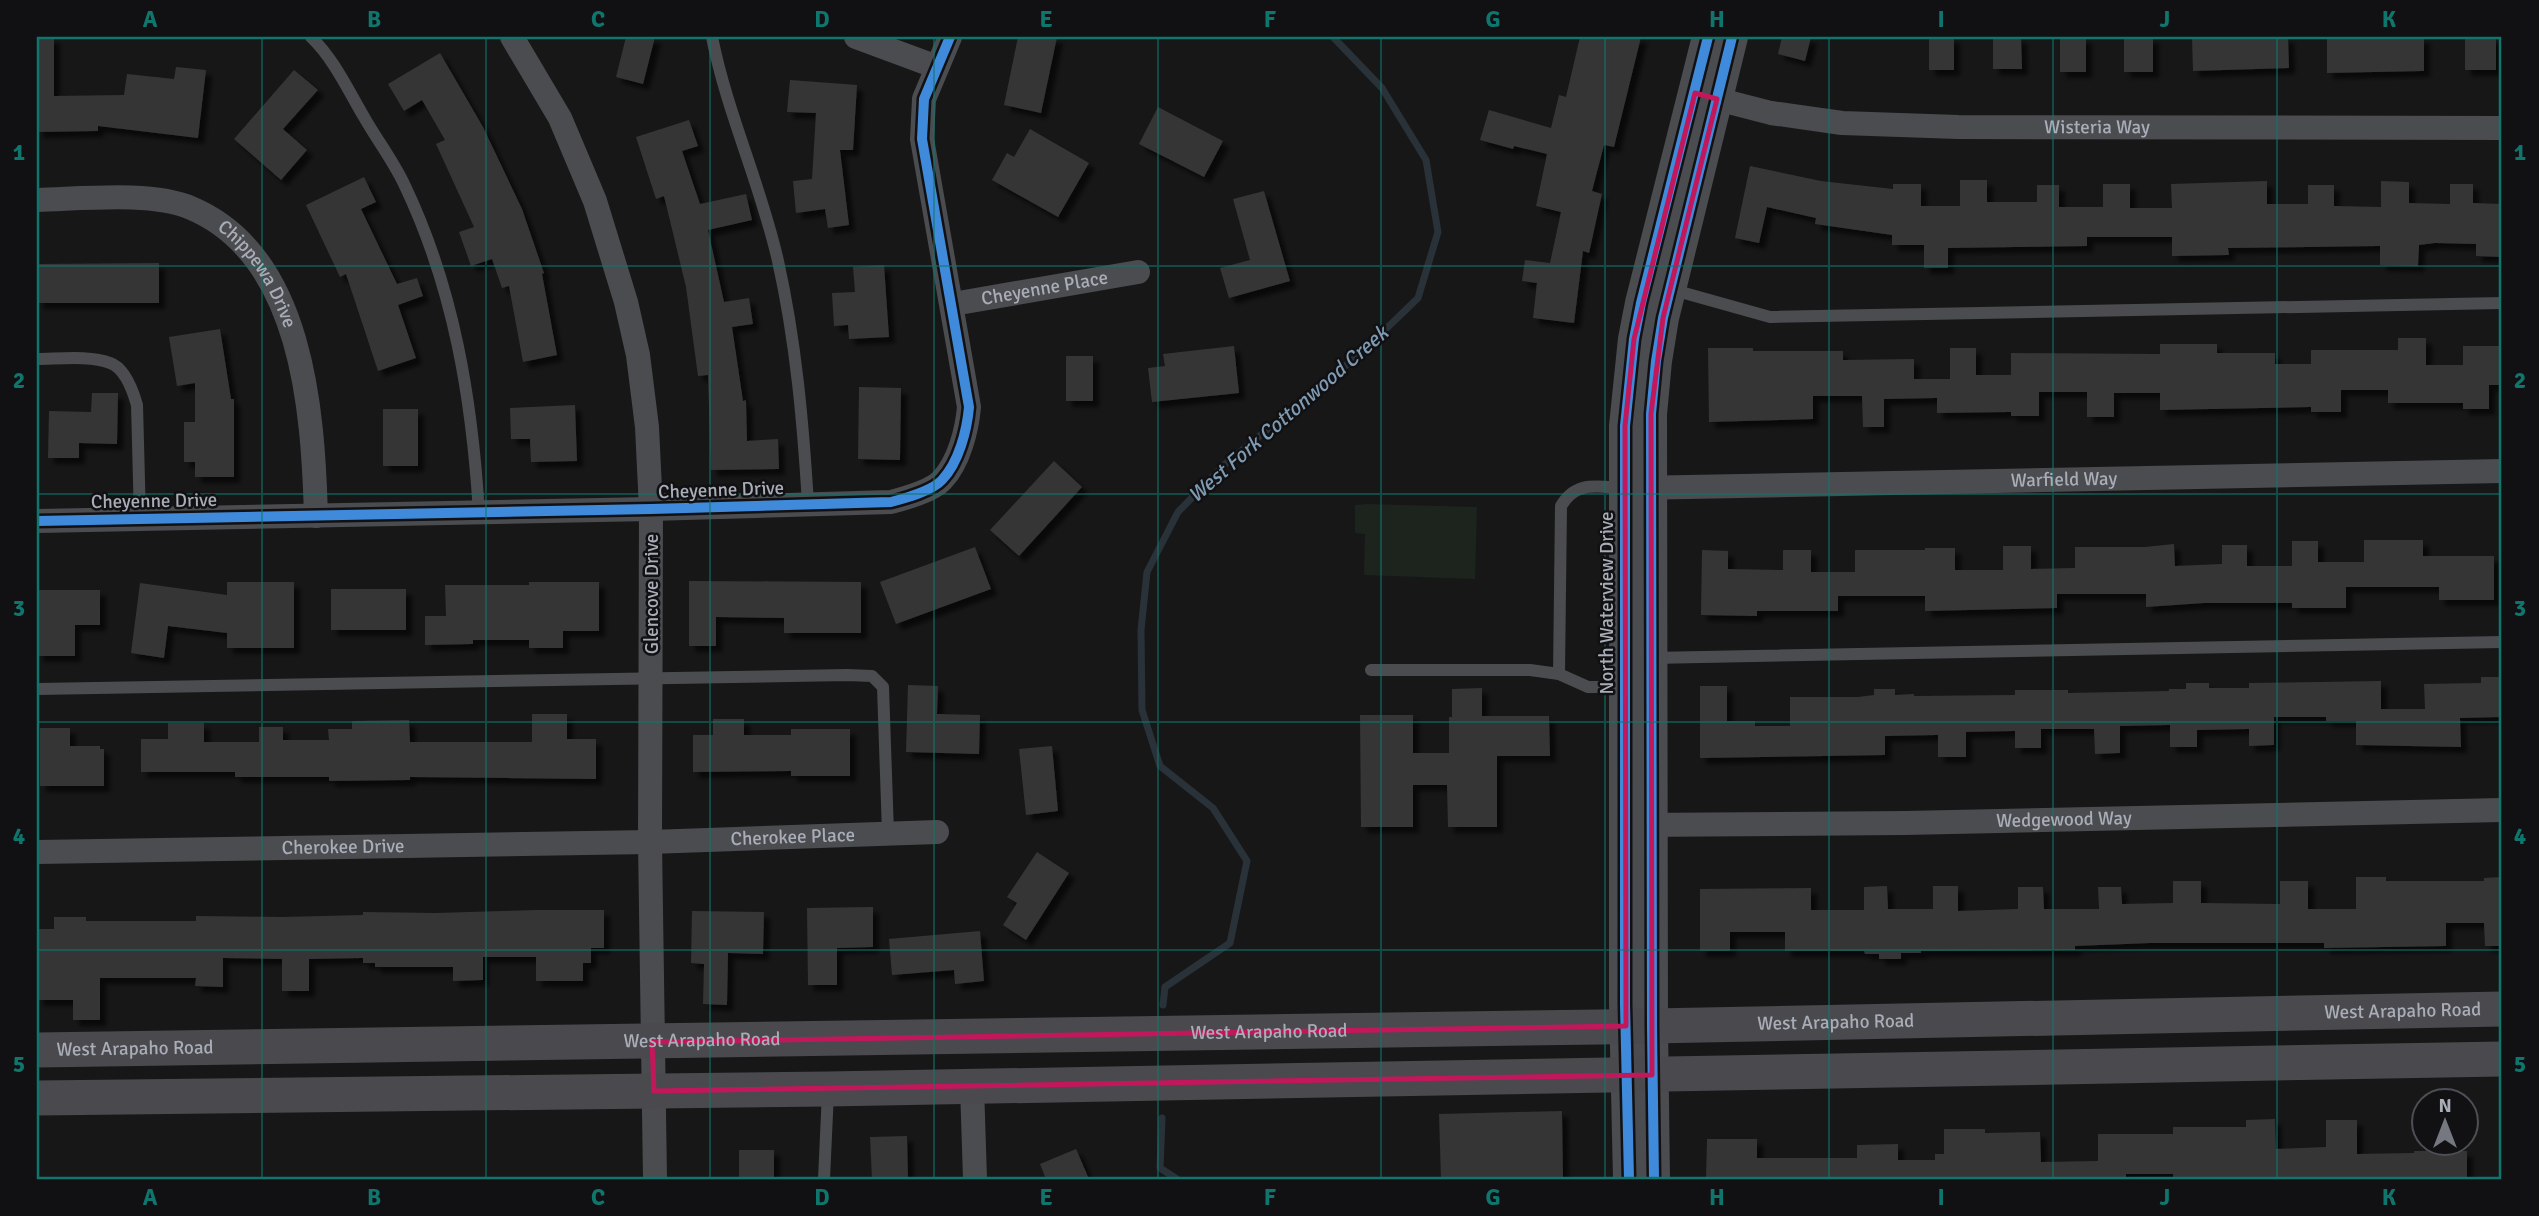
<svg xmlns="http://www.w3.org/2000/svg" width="2539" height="1216" font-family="Signika,sans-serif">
<defs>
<filter id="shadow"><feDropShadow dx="6" dy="6" stdDeviation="2" flood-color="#0009"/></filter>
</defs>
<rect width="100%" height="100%" fill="#171717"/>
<path fill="#1d241e" d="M1367,504L1477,507L1475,579L1364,575L1365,534L1355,533V505Z"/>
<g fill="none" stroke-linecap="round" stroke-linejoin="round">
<g stroke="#2a3239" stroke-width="7">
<path d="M1163,1005L1165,987L1230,943L1247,861L1213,808L1160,766L1142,710L1141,630L1147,572L1178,512L1224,465L1361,353L1418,298L1438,232L1426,160L1382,88L1333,37"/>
<path d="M1162,1118L1160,1168L1177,1179"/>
</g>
</g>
<g fill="#353536" filter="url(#shadow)">
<path d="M37,37H54V96L124,95L127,74L174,79L176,67L206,70L198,138L98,126V131L37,132Z"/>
<path d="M626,37H655L643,84L616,77Z"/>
<path d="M1018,37H1057L1041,113L1004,105Z"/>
<path d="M1580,37H1641L1614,147L1604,145L1592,191L1602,194L1589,253L1583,251L1574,323L1533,318L1537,283L1522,281L1525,260L1550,263L1561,212L1536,206L1547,154L1514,146L1513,149L1480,140L1489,110L1551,128L1559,95L1566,97Z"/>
<path d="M1782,37H1811L1805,61L1778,54Z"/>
<rect x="1929" y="37" width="25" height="33"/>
<path d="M1993,37H2021L2022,69H1993Z"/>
<rect x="2060" y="37" width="26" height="35"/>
<rect x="2124" y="37" width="29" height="35"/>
<path d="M2192,37H2288L2289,68L2193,71Z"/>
<path d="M2327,37H2424V71L2327,73Z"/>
<rect x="2465" y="37" width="31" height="33"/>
<path d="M440,53L483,127L522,209L544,273L542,274L557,355L523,362L509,286L502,288L492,259L471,266L459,232L474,227L436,144L445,140L422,100L404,111L388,84Z"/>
<path d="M294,70L318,90L283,129L307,150L281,180L234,139Z"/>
<path d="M790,80L857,85L853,150H840L849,225L828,228L825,209L796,213L793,181L812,179L816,113L787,112Z"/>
<path d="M1158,107L1223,141L1204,177L1139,144Z"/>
<path d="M689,120L698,146L682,151L700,204L746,194L752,220L708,230L724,302L749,298L753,324L732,327L743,401L746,400L747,441L778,439L779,469L711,470L708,375L698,376L686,287L664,196L656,199L636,137Z"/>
<path d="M1030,129L1089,163L1058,217L992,180L1007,153L1014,157Z"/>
<path d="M1750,166L1821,181L1893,189V184H1921V206H1960V180H1987V202H2037V185H2059V207H2103V184H2130V208H2172L2171,184L2267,181V204H2308V185H2334V206L2381,207V181L2409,182V203L2450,204V184H2473V203L2502,204V257L2476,256V244L2435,243L2419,245L2418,266L2380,265V246L2228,248L2229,255L2172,256V237H2087V246L1948,248V268H1924V245H1892V235L1815,224L1816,218L1767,207L1759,243L1735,238Z"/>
<path d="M364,177L376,202L361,209L397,284L417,278L423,296L398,305L416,358L378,371L346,274L340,277L306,205Z"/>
<path d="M1264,191L1290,281L1229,298L1220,268L1250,260L1233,199Z"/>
<path d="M159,263V303H37V264Z"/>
<path d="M884,265L889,337L849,339L848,325L834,326L832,293L855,292L853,267Z"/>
<path d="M220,329L231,399H234V477H195V462H184V422H195V383L177,386L169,337Z"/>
<path d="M2398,338H2426V365H2463V346H2502V385H2489V409H2463V403H2388V390H2341V412H2311V407L2160,410V393H2114V417H2087V392H2039V416H2011V412L1937,413V398L1884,399V427H1863L1862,396H1813V419L1709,422L1708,348H1753V351H1843V360L1914,359V379H1950V348H1976V375H2011V353L2160,354V344H2217V353H2275V364H2311V350H2398Z"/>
<path d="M1234,346L1239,393L1152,402L1148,368L1165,366L1163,354Z"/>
<rect x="1066" y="356" width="27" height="45"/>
<path d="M859,387L901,388L900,460L858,459Z"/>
<path d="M92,393H118L117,444L79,443V458H48L49,411L91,412Z"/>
<path d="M575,405L577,461L531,462L530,439H511L510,408Z"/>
<rect x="383" y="409" width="35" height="57"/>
<path d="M1054,461L1082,487L1019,556L990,530Z"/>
<path d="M2364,540H2423V556H2494V600H2439V587H2346V608H2292V603H2204L2146,607V594H2057V608L1925,611V596H1838V611H1757V616L1701,615L1702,550L1728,551V569L1783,570V550H1811V572H1855V550H1925V548H1955V570H2003V546H2031V569L2075,568V547H2145L2174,544L2175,566L2222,564V545H2247V566H2292V541H2318V562H2364Z"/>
<path d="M975,547L991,589L896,624L880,582Z"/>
<path d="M689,581L861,582V633H784V618L716,617V646H689Z"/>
<path d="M227,582H294V648H227V633L168,626L164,658L131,653L140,583L227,595Z"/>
<path d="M529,582H599V631H563V648H529V640H473V644L425,645V616H446L445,585H529Z"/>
<rect x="331" y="589" width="75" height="41"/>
<path d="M37,590H100V625H75V656H37Z"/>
<path d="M2481,677H2502V717L2460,718L2461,747L2356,745V721H2326V717H2274V745L2249,746V729L2197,730V747H2170V725L2120,726V753L2095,754L2094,729H2041V748H2015V731L1966,732V757H1938V735L1885,736V755L1700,758V686H1727V721H1755V726H1790V697H1858L1874,695V689H1895V695L1914,694V696L2015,695V690H2068V693L2169,691V689H2186V683H2209V688H2249V683L2381,681V709H2425L2424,684L2481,683Z"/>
<path d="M908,685L938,686L937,714L980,715L979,754L906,752Z"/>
<path d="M1482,688V716H1549L1550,756H1497V827H1448L1447,785H1413V827H1361L1360,715H1413V753H1449V717H1452V689Z"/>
<path d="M532,714H567V739H596V779L410,777V780L329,781V777H235V772H141V739H168V723H204V742H259V727H283V740H329L328,729H352V721L409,720L410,742H532Z"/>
<path d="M713,719H744V735H791V729H850V776H791V771L693,772V735H713Z"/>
<path d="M40,728H70V746H100V749H104V786H40Z"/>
<path d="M1052,746L1058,811L1026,815L1019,749Z"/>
<path d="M1037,852L1069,873L1026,940L1003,925L1017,903L1007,897Z"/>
<path d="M2356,877H2386V881H2484V878L2502,877V946H2485L2484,923H2446V946L2324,948V943H2151L2075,946V950L1921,951V953H1901V959H1879V954H1865L1864,951H1785V932H1730V951H1700V889L1811,888V910H1864V887L1887,886L1888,909H1933V886H1958V911L2018,909V887H2043L2044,909H2099L2098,887H2121L2122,904L2173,903V881H2201V903L2280,904V881H2308V909H2356Z"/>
<path d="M873,907V947L837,948V985H808L807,908Z"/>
<path d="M536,910H604V948H591V963H583V981H536V957H483V980L453,981V967H375V963H363V958L309,959V991H282V959L223,958V987L195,986L196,978H100V1020H73V1000H37V929H54V917H86V921H196V916L282,917L363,915V912L436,913Z"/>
<path d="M692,911L764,912L763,954L728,953L727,1005L703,1004L704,964L691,963Z"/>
<path d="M980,931L984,981L955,984L954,970L892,975L889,939Z"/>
<path d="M1562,1111L1563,1179H1441L1439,1114Z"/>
<path d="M2275,1119L2276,1149L2326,1147V1120H2357V1154L2414,1153V1151H2426V1143H2450V1151H2467V1179H2173V1174H2126V1179H1706L1707,1139H1757V1158H1857V1145L1898,1144V1160H1935V1154H1944V1129H1985V1133L2040,1132L2041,1162L2098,1161V1134H2173V1127H2246V1120Z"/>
<path d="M907,1136L908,1179H872L870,1137Z"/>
<path d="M1076,1149L1089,1179H1046L1040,1164Z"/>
<rect x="739" y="1150" width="35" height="29"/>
</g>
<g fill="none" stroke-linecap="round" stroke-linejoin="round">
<g stroke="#4b4c50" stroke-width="12">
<path d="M311,37C334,59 348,90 364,117C377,140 394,162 405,186C454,289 472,399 479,513"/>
<path d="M712,37C727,113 761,185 778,261C796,342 803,422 808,504"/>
<path d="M1670,289L1770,317L2502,303"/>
<path d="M37,359C57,359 91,355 110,363C125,368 133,391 137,405L140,519"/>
<path d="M1651,658L2502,642"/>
<path d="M1371,670H1530L1559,674L1561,506C1576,480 1598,487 1624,488"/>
<path d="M1559,674L1588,687H1625"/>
<path d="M37,689L847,675L872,676L883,687L888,833"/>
<path d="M824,1179L828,1092"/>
</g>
<g stroke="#4b4c50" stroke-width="24">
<path d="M512,37L560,118L595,201L626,302L638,355L647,427L651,509L650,842L655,1179"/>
<path d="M856,37L937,67"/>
<path id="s1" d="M1701,95L1771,113L1842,123L1958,127L2502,128"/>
<path id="s2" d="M37,200C81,199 151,191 191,208C303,255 313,411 316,516"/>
<path id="s3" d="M953,304L1138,272"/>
<path id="s4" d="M1635,488L2502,471"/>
<path d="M37,521L651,509L891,502C906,498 932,491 942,480C959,462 967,430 969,407L922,139L924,99L950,37"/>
<path id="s5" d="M1635,825L1905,823L2502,810"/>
<path id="s6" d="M37,852L650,842L937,832"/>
<path d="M972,1086L975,1179"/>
</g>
<g stroke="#4b4c50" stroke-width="32">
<path d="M1629,1179L1625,1004V426L1634,339L1641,303L1708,37"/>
<path d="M1654,1179L1652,1026L1651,414L1656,361L1663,318L1732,37"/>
</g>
<g stroke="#4a4a4e" stroke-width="35">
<path id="s7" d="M37,1050L1600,1027L2502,1009"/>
<path d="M37,1098L828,1089L2502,1059"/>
</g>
<defs>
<g id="cycleway">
<path d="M37,521L651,509L891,502C906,498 932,491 942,480C959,462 967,430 969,407L922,139L924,99L950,37"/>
<path d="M1629,1179L1625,1004V426L1634,339L1641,303L1708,37"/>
<path d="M1654,1179L1652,1026L1651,414L1656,361L1663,318L1732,37"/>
</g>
</defs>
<use href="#cycleway" stroke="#111113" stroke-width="15"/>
<use href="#cycleway" stroke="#408adc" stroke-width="10"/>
</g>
<path fill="none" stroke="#c2185b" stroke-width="5" stroke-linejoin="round" d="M1695,93L1717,99L1663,318L1651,414L1652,1075L654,1091L652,1042L1626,1026L1625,426L1634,339Z"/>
<path fill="none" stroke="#0f766e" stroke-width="2" stroke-opacity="0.55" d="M262,37V1179M486,37V1179M710,37V1179M934,37V1179M1158,37V1179M1381,37V1179M1605,37V1179M1829,37V1179M2053,37V1179M2277,37V1179M37,266H2502M37,494H2502M37,722H2502M37,950H2502"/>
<g text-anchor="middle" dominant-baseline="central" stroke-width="5" stroke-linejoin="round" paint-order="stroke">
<g font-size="19" fill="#a8adb8" stroke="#111113">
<text stroke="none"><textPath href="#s1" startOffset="399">Wisteria Way</textPath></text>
<text stroke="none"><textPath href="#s2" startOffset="252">Chippewa Drive</textPath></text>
<text stroke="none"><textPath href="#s3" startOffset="93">Cheyenne Place</textPath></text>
<text stroke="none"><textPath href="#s4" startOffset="429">Warfield Way</textPath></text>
<text transform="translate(721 490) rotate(-2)">Cheyenne Drive</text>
<text transform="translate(154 501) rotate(-1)">Cheyenne Drive</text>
<text transform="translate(652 594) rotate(-90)">Glencove Drive</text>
<text transform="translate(1607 603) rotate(-90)">North Waterview Drive</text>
<text stroke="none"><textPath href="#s5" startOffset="429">Wedgewood Way</textPath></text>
<text stroke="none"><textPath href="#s6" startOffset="756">Cherokee Place</textPath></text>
<text stroke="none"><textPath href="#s6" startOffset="306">Cherokee Drive</textPath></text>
<text stroke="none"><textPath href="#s7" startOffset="2366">West Arapaho Road</textPath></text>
<text stroke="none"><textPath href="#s7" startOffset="1799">West Arapaho Road</textPath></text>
<text stroke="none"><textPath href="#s7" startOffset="1232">West Arapaho Road</textPath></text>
<text stroke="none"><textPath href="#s7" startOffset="665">West Arapaho Road</textPath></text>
<text stroke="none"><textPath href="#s7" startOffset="98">West Arapaho Road</textPath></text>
</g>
<g font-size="21" font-style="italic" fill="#7f9bb3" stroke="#111113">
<text transform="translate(1288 414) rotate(-41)">West Fork Cottonwood Creek</text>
</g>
</g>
<rect width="2539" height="1216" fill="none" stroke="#111113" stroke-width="77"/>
<g transform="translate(2445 1122)"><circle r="33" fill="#111113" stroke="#4d4f55" stroke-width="2"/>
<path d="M0-5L12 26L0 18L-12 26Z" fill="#757880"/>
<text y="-10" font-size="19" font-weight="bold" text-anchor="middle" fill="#a8adb8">N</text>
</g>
<rect x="38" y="38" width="2462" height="1140" fill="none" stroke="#0f766e" stroke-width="2.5"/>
<g font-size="23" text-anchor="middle" font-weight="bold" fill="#0f766e">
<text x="150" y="27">A</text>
<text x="374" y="27">B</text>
<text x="598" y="27">C</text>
<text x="822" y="27">D</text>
<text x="1046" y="27">E</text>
<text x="1270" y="27">F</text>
<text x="1493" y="27">G</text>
<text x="1717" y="27">H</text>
<text x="1941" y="27">I</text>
<text x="2165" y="27">J</text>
<text x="2389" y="27">K</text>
<text x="19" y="160">1</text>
<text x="2520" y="160">1</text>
<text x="19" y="388">2</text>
<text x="2520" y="388">2</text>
<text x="19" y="616">3</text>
<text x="2520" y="616">3</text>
<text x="19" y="844">4</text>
<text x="2520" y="844">4</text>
<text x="19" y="1072">5</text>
<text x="2520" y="1072">5</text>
<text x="150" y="1205">A</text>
<text x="374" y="1205">B</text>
<text x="598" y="1205">C</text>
<text x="822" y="1205">D</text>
<text x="1046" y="1205">E</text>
<text x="1270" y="1205">F</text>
<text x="1493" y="1205">G</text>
<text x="1717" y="1205">H</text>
<text x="1941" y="1205">I</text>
<text x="2165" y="1205">J</text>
<text x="2389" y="1205">K</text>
</g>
</svg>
